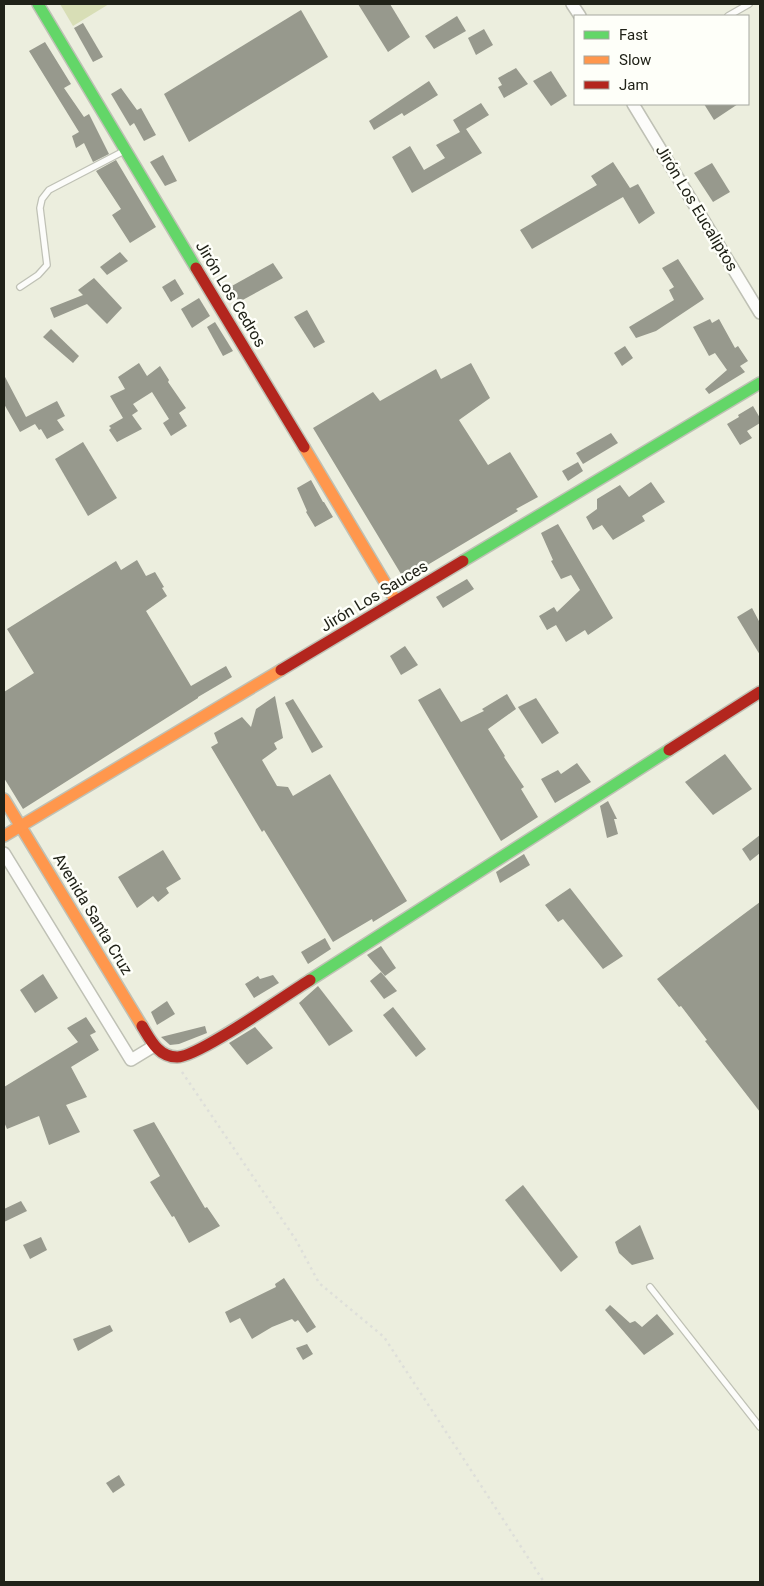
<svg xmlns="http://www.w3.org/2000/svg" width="764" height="1586" font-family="Roboto,sans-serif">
<rect width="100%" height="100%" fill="#eceede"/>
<path fill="#d8deb6" d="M60,4H109L73,26Z"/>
<g fill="#97998d">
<path d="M358,4H390L410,37L388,52Z"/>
<path d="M301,10L328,57L189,142L164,94Z"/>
<path d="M457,16L466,31L434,49L425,36Z"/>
<path d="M83,23L103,57L93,62L74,28Z"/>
<path d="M484,29L493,45L476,55L468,38Z"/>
<path d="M45,42L71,84L64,88L84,117L89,114L109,154L93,162L84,143L76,148L72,136L79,132L29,51Z"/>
<path d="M516,68L528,84L504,98L498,87L502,85L498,78Z"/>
<path d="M551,71L567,96L551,106L533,81Z"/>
<path d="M429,81L438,95L404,116L402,113L374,130L369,121Z"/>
<path d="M121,88L137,110L141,108L156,135L144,141L134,123L130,126L111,94Z"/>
<path d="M481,103L489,115L466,129L482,153L412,193L392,157L410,146L424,170L445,158L436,145L460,132L453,120Z"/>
<path d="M704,104H738L714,120Z"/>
<path d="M163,155L177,181L165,186L150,162Z"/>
<path d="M116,160L156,227L130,243L112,215L121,209L96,171Z"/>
<path d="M613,162L630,188L638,184L655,213L639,224L623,197L532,249L520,230L597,185L591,176Z"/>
<path d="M712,163L730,192L713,202L694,173Z"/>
<path d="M120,252L128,261L107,275L100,267Z"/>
<path d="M678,259L704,299L656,331L636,338L629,327L674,300L669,290L674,287L662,268Z"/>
<path d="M273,263L283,278L239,302L230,287Z"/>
<path d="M94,278L122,308L107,324L87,304L54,318L50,308L83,295L78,290Z"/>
<path d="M175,279L184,294L171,302L162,287Z"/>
<path d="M199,298L210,316L192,328L181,309Z"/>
<path d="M307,310L325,342L314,348L294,317Z"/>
<path d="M710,319L712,323L719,319L735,348L738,346L748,361L740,366L745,372L709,394L705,389L727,370L715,353L709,356L693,327Z"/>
<path d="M215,322L233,351L223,356L207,327Z"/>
<path d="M51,329L79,356L73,363L43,337Z"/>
<path d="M625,346L633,358L622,366L614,353Z"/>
<path d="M139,363L147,376L160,366L169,380L168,382L186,408L179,413L187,426L171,436L163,423L169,419L152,392L133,404L138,411L132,415L142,429L117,442L109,430L111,428L109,426L123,418L110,396L125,389L118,377Z"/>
<path d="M471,363L490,398L459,420L488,465L510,452L538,497L516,509L518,511L404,579L313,428L373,392L380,401L436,369L441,379Z"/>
<path d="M4,375L26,417L57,401L65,416L57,420L64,430L47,439L41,429L39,430L35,424L20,432L4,404Z"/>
<path d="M753,406L760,418V423L747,431L752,438L740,445L727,424L739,417L738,415Z"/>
<path d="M611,433L618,443L583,464L576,453Z"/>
<path d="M83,442L117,498L88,516L55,459Z"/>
<path d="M578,462L583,471L568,481L562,471Z"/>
<path d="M311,480L323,502H324L333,517L315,527L306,512L307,511L297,488Z"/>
<path d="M651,482L665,502L642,516L645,521L613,540L602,525L593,530L586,517L597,509V499L620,485L629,497Z"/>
<path d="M558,524L613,618L588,635L585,630L566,642L556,625L547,630L539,616L554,607L557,612L580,590L571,575L561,579L551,561L553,560L541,533Z"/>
<path d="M137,560L146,576L155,572L164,587L162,588L167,596L146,611L191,686L226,666L232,677L198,697V698L23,809L4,778V692L34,673L7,629L116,561L121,570Z"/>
<path d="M467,579L474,589L443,608L436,597Z"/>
<path d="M752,608L760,623V655L737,617Z"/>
<path d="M405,646L418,665L401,675L390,656Z"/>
<path d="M440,688L461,722L484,711L482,709L507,694L516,709L488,729L505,756L504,757L524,787L521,789L538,817L501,841L418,700Z"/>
<path d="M275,696L283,738L274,743L277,749L262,760L277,786L288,787L293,796L330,774L407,901L373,922L372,919L333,942L264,830L262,832L211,747L218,743L214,733L242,717L251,727L256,709Z"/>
<path d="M536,698L559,733L542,744L518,707Z"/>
<path d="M293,699L323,747L312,753L285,703Z"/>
<path d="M725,754L752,789L713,815L685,782Z"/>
<path d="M577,763L591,782L555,803L541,779L558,770L561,774Z"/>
<path d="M608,801L617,819H614L618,834L607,838L600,806Z"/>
<path d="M760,835V853L750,861L742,849Z"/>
<path d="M163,850L181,879L166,888L169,893L158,902L153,896L137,908L118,877Z"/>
<path d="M524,854L530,865L500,883L496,872Z"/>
<path d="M570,888L623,956L603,969L563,919L558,922L545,905Z"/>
<path d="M760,902V1112L705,1041L707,1040L681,1006L679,1007L657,979Z"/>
<path d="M325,938L331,949L308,964L301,952Z"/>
<path d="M381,946L396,968L385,976L367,955Z"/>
<path d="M381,972L397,991L384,999L370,981Z"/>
<path d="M43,974L58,998L35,1013L20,990Z"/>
<path d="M273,975L279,983L254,998L245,984L258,976L260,979Z"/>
<path d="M318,986L353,1031L329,1046L299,1003Z"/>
<path d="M167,1001L175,1014L157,1025L151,1012Z"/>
<path d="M393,1007L426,1049L416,1057L383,1015Z"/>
<path d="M86,1017L96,1032L90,1035L99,1050L71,1067L87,1097L66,1105L80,1132L49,1145L39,1116L7,1129L4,1122V1087L78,1042L67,1028Z"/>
<path d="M205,1026L207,1033L179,1044L170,1045L161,1037Z"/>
<path d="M255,1027L273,1048L247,1065L229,1043Z"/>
<path d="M154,1122L205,1208L207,1207L220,1226L189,1243L174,1216L172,1217L150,1182L160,1176L133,1130Z"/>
<path d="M523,1185L578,1257L561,1272L505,1200Z"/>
<path d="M21,1201L27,1211L4,1222V1209Z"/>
<path d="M640,1225L654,1259L632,1265L619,1253L615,1242Z"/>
<path d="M41,1237L47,1250L30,1259L23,1245Z"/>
<path d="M284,1278L316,1327L307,1333L298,1320L295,1322L292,1319L272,1327L252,1339L240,1318L230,1323L225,1312L276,1287L275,1284Z"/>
<path d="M610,1305L630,1323L635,1321L642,1327L657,1314L674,1334L644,1355L605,1310Z"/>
<path d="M110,1325L113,1331L78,1351L73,1339Z"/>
<path d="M307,1344L313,1354L303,1360L296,1348Z"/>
<path d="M119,1475L125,1485L113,1493L106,1483Z"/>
</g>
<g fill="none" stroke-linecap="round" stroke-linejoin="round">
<defs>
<g id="lane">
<path d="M728,16L749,4"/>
<path d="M20,287L38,275L47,265L40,208L42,199L49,190L124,151"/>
<path d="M650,1287L760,1427"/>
</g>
<g id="street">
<path d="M572,4L580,16"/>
<path d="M633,104L760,313"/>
<path d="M4,853L131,1060L154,1046"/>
</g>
<g id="fast">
<path d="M38,4L196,268"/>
<path d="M463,561L760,383"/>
<path d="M310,980L669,750"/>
</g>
<g id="slow">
<path d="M304,447L396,601"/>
<path d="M4,799L142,1026"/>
<path d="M4,836L281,670"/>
</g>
<g id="jam">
<path d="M196,268L304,447"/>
<path d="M281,670L463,561"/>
<path d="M669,750L760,692"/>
<path d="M142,1026C150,1039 158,1057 177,1057C197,1058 287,994 310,980"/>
</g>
</defs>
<use href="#lane" stroke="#bfc1b5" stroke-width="8"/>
<use href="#street" stroke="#bfc1b5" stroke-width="14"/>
<use href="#fast" stroke="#bfc1b5" stroke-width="14"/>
<use href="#slow" stroke="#bfc1b5" stroke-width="14"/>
<use href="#jam" stroke="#bfc1b5" stroke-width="14"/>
<path stroke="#dedfda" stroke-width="2.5" stroke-dasharray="2.5 4" stroke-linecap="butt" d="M182,1072L296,1240L319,1283L384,1337L544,1582"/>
<use href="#lane" stroke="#fcfcfa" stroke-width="5.5"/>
<use href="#street" stroke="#fcfcfa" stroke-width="11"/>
<use href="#fast" stroke="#63d668" stroke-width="11"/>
<use href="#slow" stroke="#ff974d" stroke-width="11"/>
<use href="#jam" stroke="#b3261e" stroke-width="11"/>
</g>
<g text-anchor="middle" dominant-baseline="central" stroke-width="5" stroke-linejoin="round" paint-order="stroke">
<g font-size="16" fill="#202218" stroke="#fefff9">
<text transform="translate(697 208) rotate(59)">Jirón Los Eucaliptos</text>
<text transform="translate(231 294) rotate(59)">Jirón Los Cedros</text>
<text transform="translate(374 596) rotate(-31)">Jirón Los Sauces</text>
<text transform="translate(93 914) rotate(59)">Avenida Santa Cruz</text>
</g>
</g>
<rect width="764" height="1586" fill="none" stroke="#202218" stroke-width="10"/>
<rect x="574" y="15" width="175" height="90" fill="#fefff9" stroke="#a5a79f"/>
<rect x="584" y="31" width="25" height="8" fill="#63d668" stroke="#a5a79f"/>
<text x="619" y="40" font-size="15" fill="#202218">Fast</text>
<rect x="584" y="56" width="25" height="8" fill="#ff974d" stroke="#a5a79f"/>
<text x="619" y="65" font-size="15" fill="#202218">Slow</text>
<rect x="584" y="81" width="25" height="8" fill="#b3261e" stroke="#a5a79f"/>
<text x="619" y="90" font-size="15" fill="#202218">Jam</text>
</svg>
